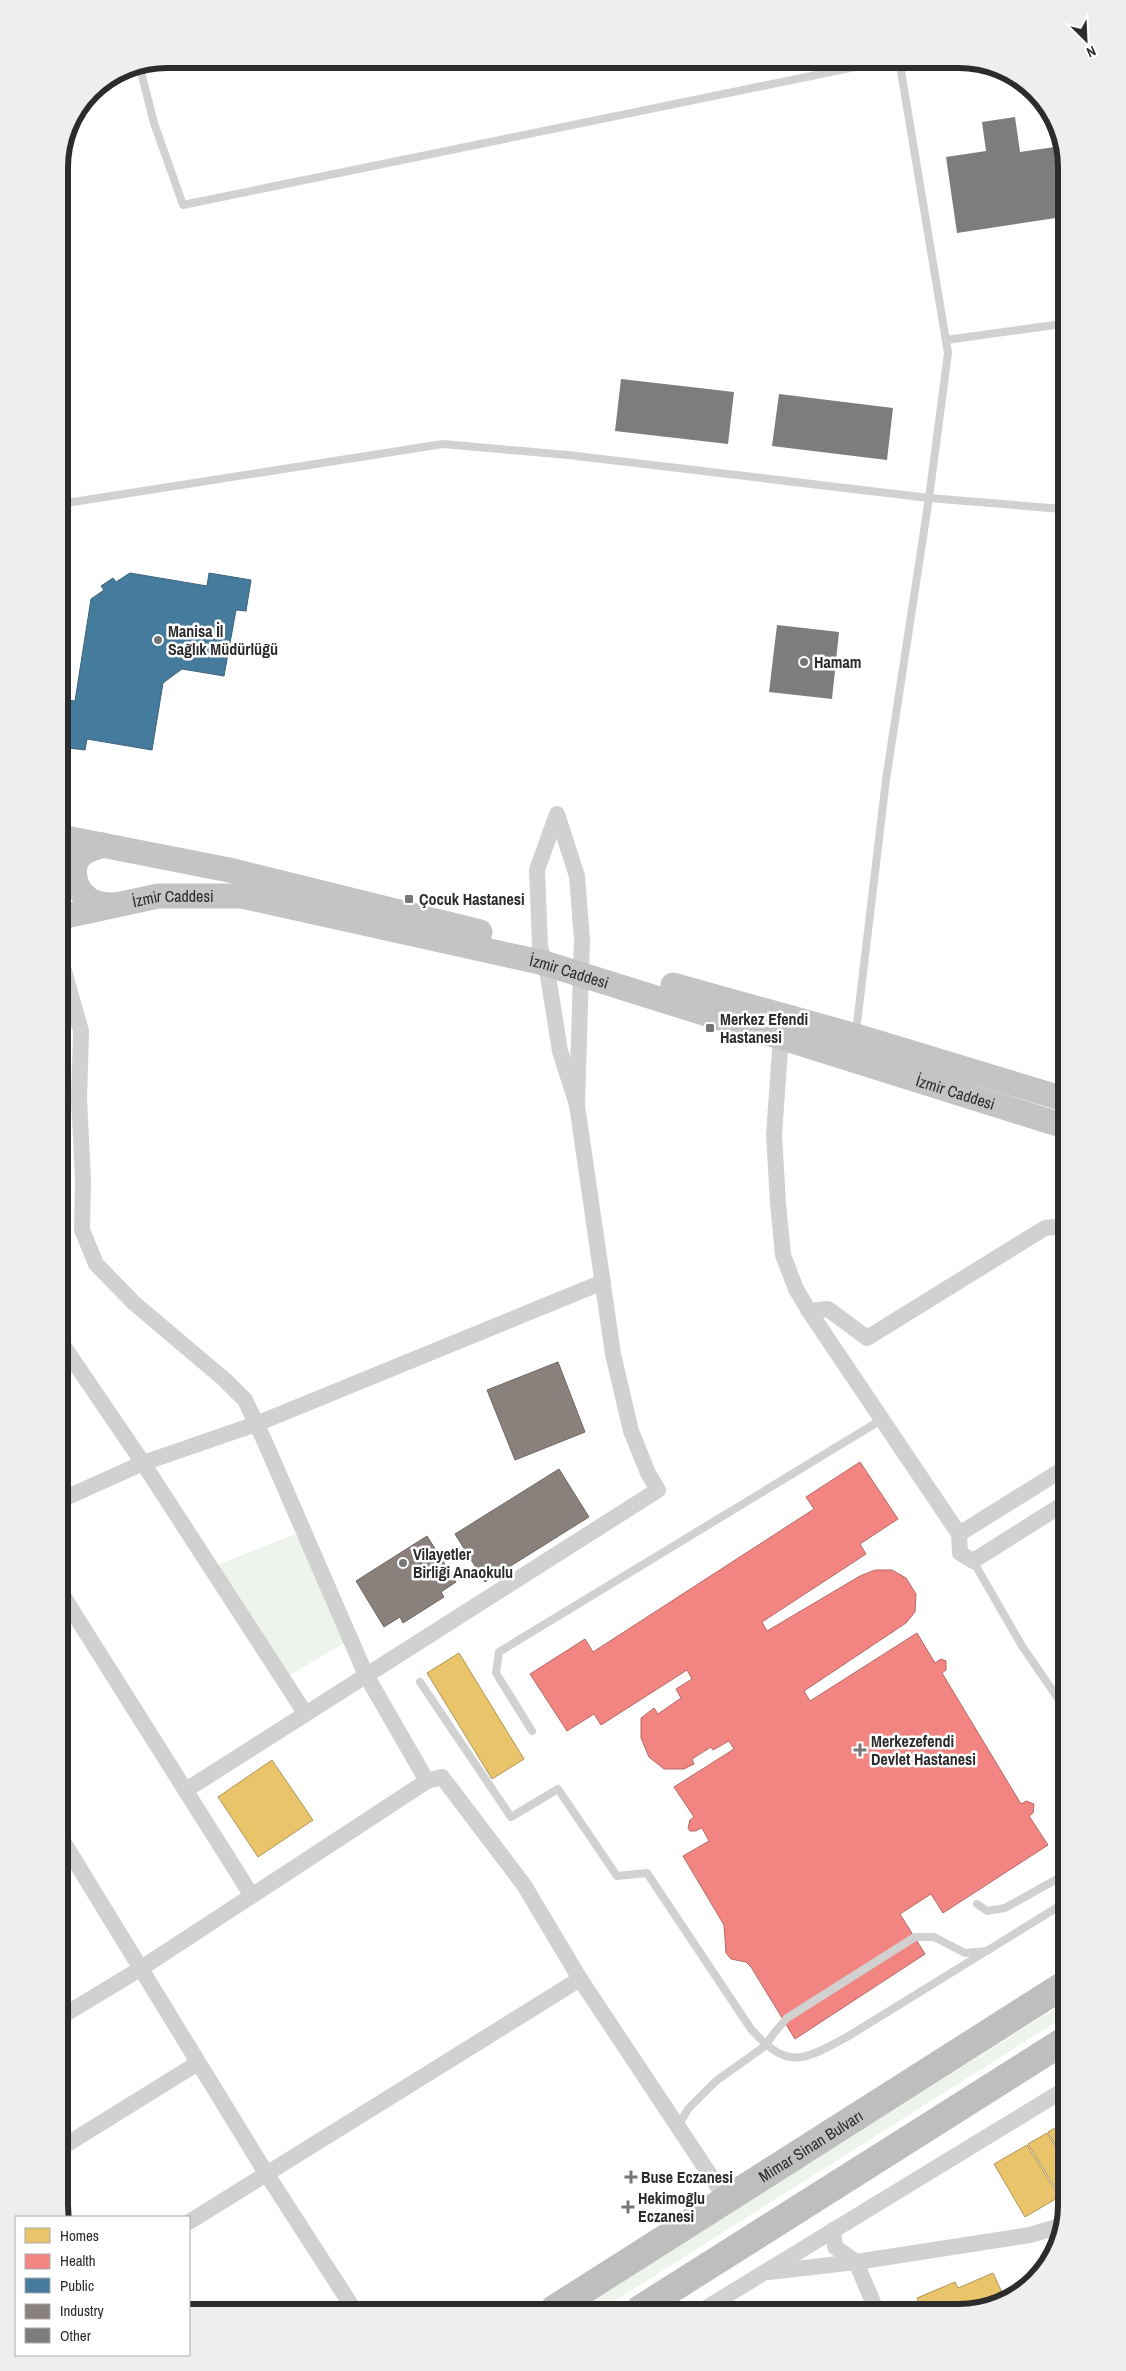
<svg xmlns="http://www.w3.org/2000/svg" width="1126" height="2371" font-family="'Archivo Narrow',sans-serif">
<rect width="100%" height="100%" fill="#fff"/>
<g fill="#eef3eb">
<path d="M295,1534L351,1639L286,1677L215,1566Z"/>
<path d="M1067,2001V2015L602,2309H579Z"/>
</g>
<g fill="#e9c46a" stroke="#b09657">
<path d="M459,1653L524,1759L492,1779L427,1673Z"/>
<path d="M272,1760L313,1820L258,1857L218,1797Z"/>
<path d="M1067,2121V2163L1048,2132Z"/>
<path d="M1047,2133L1067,2166V2207L1028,2144Z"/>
<path d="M1027,2145L1059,2197L1025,2217L994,2164Z"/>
<path d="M993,2273L1005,2299L994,2306L921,2307L917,2298L955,2282L958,2288Z"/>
</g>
<path fill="#f28482" stroke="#b76a68" d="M860,1462L898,1519L860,1544L866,1554L762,1622L767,1631L860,1576L875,1570H892L906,1578L916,1594L915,1612L906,1623L804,1691L810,1701L917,1633L935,1663L941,1659L946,1661V1670L942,1673L1021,1804L1026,1801L1034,1804L1033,1813L1029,1816L1048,1845L943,1913L931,1894L900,1914L925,1954L795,2039L751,1967L746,1962L731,1959L726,1953L724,1925L683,1856L709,1841L702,1828L695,1831H690L688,1828L690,1820L694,1817L674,1787L734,1749L729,1741L713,1750L711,1747L692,1759L694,1764L684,1769H664L649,1757L641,1738V1718L654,1708L658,1714L681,1698L676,1689L692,1679L687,1670L601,1725L594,1714L567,1731L530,1674L585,1639L593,1652L814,1509L806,1497Z"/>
<path fill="#457b9d" stroke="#3e637b" d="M130,573L207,586L209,573L251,580L246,611L236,610L224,676L182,669L163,683L152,750L87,739L85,750L61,747L62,699L75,701L91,599L104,590L101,586L113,578L116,582Z"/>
<g fill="#8a817c" stroke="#6e6864">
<path d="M558,1362L585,1432L515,1460L487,1390Z"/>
<path d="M559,1469L589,1517L485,1582L455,1534Z"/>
<path d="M427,1536L456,1582L441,1592L444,1597L403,1623L400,1617L384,1627L356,1581Z"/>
</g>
<g fill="#7d7d7d">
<path d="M1015,117L1020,152L1061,146L1062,217L957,233L946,157L986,151L982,122Z"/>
<path d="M621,379L734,392L728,444L615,431Z"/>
<path d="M779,394L893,408L887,460L772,446Z"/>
<path d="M777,625L839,632L832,699L769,692Z"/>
</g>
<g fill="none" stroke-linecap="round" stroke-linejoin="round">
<g stroke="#d1d1d1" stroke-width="8">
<path d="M139,64L154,123L183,205L894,59"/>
<path d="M946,340L1062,324"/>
<path d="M60,504L443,444L568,455L929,498L1062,509"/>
<path d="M856,1032L886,780L929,498L948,353L899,59"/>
<path d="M973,1561L1022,1646L1066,1710"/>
<path d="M420,1682L511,1817L558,1789L617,1876L647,1873L751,2029C787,2070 803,2061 847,2037L1066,1902"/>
<path d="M532,1731L496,1673L499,1652L881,1420"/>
<path d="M977,1904L987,1911L1005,1908L1066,1874"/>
<path d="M678,2126L688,2109L716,2081L765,2046L774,2033L787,2018L915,1937H934L965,1953L987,1951"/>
</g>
<g stroke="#d1d1d1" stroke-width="16">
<path d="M64,971L81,1031L79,1099L83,1180L82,1230L96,1264L134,1303L225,1380L245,1400L264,1440L366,1675L427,1781L442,1777L524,1885L580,1979L726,2199"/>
<path d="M781,1036L774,1135L778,1203L783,1255L796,1289L809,1311"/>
<path d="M1064,1226L1045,1228L867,1338L828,1309L809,1311L959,1534L960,1553L973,1561L1065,1503"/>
<path d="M62,1344L143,1463L256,1424L603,1282"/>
<path d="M63,1499L143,1463L305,1713"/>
<path d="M959,1534L1065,1468"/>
<path d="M63,1596L252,1896"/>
<path d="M186,1790L658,1490L648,1473L631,1431L613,1354L577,1105L560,1051L548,976L540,946L537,870L557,814L577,876L582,940L577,1105"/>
<path d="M64,1843L266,2173L355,2311"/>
<path d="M64,2015L140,1969L427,1781"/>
<path d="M64,2146L198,2063"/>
<path d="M189,2222L580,1979"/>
<path d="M833,2230L835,2247L856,2262L875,2307"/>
<path d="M769,2272L856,2262L1030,2235L1060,2226"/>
<path d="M706,2308L1067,2088"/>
</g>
<g stroke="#c4c4c4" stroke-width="25">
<path d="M61,837L229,870L480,932"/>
<path d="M103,845C97,847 90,849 85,852C69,862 73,885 85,896C92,904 104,905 114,905"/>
<path id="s1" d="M61,917L158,896H242L544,963L1064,1126"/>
<path d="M673,985L856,1036L1064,1099"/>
</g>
<g stroke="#bebebe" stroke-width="28">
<path id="s2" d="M554,2309L1067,1983"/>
<path d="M640,2309L1067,2039"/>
</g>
</g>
<g fill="#767676" stroke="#fff" stroke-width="2">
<circle cx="158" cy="640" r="5"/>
<circle cx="804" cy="662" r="5"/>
<rect x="404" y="894" width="10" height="10" rx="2.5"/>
<rect x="705" y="1023" width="10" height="10" rx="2.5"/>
<circle cx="403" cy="1563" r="5"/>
<path d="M857.5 1742.5h5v5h5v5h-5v5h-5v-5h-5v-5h5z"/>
<path d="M628.5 2169.5h5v5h5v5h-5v5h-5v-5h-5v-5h5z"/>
<path d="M625.5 2199.5h5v5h5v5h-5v5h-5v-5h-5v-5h5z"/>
</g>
<g text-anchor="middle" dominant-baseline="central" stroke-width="5" stroke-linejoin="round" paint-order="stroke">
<g font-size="16" font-weight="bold" fill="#2c2c2c" stroke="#fff" text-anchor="start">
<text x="168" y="631">Manisa İl<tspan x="168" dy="18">Sağlık Müdürlüğü</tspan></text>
<text x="814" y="662">Hamam</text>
<text x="419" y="899">Çocuk Hastanesi</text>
<text x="720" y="1019">Merkez Efendi<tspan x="720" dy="18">Hastanesi</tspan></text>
<text x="413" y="1554">Vilayetler<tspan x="413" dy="18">Birliği Anaokulu</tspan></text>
<text x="871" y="1741">Merkezefendi<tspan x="871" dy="18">Devlet Hastanesi</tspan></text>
<text x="641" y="2177">Buse Eczanesi</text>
<text x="638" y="2198">Hekimoğlu<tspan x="638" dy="18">Eczanesi</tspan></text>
</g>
<g font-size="16" fill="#2c2c2c" stroke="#fff">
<text stroke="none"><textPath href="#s1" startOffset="114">İzmir Caddesi</textPath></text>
<text stroke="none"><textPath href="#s1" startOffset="519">İzmir Caddesi</textPath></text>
<text stroke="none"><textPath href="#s1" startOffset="924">İzmir Caddesi</textPath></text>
<text stroke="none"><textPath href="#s2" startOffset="304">Mimar Sinan Bulvarı</textPath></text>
</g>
</g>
<path d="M0 0H1126V2371H0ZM167 68H959A99 99 0 0 1 1058 167V2205A99 99 0 0 1 959 2304H167A99 99 0 0 1 68 2205V167A99 99 0 0 1 167 68Z" fill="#eee" fill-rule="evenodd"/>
<path fill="none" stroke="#2c2c2c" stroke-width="6" d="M167 68H959A99 99 0 0 1 1058 167V2205A99 99 0 0 1 959 2304H167A99 99 0 0 1 68 2205V167A99 99 0 0 1 167 68Z"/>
<rect x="15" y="2216" width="175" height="140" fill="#ffffff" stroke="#ababab"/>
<rect x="25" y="2228" width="25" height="15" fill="#e9c46a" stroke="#ababab"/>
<text x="60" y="2241" font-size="15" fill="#2c2c2c">Homes</text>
<rect x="25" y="2254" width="25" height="15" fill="#f28482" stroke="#ababab"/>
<text x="60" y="2266" font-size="15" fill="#2c2c2c">Health</text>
<rect x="25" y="2278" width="25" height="15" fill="#457b9d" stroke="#ababab"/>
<text x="60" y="2291" font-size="15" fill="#2c2c2c">Public</text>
<rect x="25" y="2304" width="25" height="15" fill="#8a817c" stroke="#ababab"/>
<text x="60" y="2316" font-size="15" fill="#2c2c2c">Industry</text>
<rect x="25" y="2328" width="25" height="15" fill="#7d7d7d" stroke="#ababab"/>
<text x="60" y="2341" font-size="15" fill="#2c2c2c">Other</text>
<g transform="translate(1086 40) rotate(156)" stroke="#ffffff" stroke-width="4" paint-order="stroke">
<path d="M0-4L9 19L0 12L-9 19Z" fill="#2c2c2c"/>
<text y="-8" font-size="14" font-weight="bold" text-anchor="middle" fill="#2c2c2c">N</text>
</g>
</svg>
